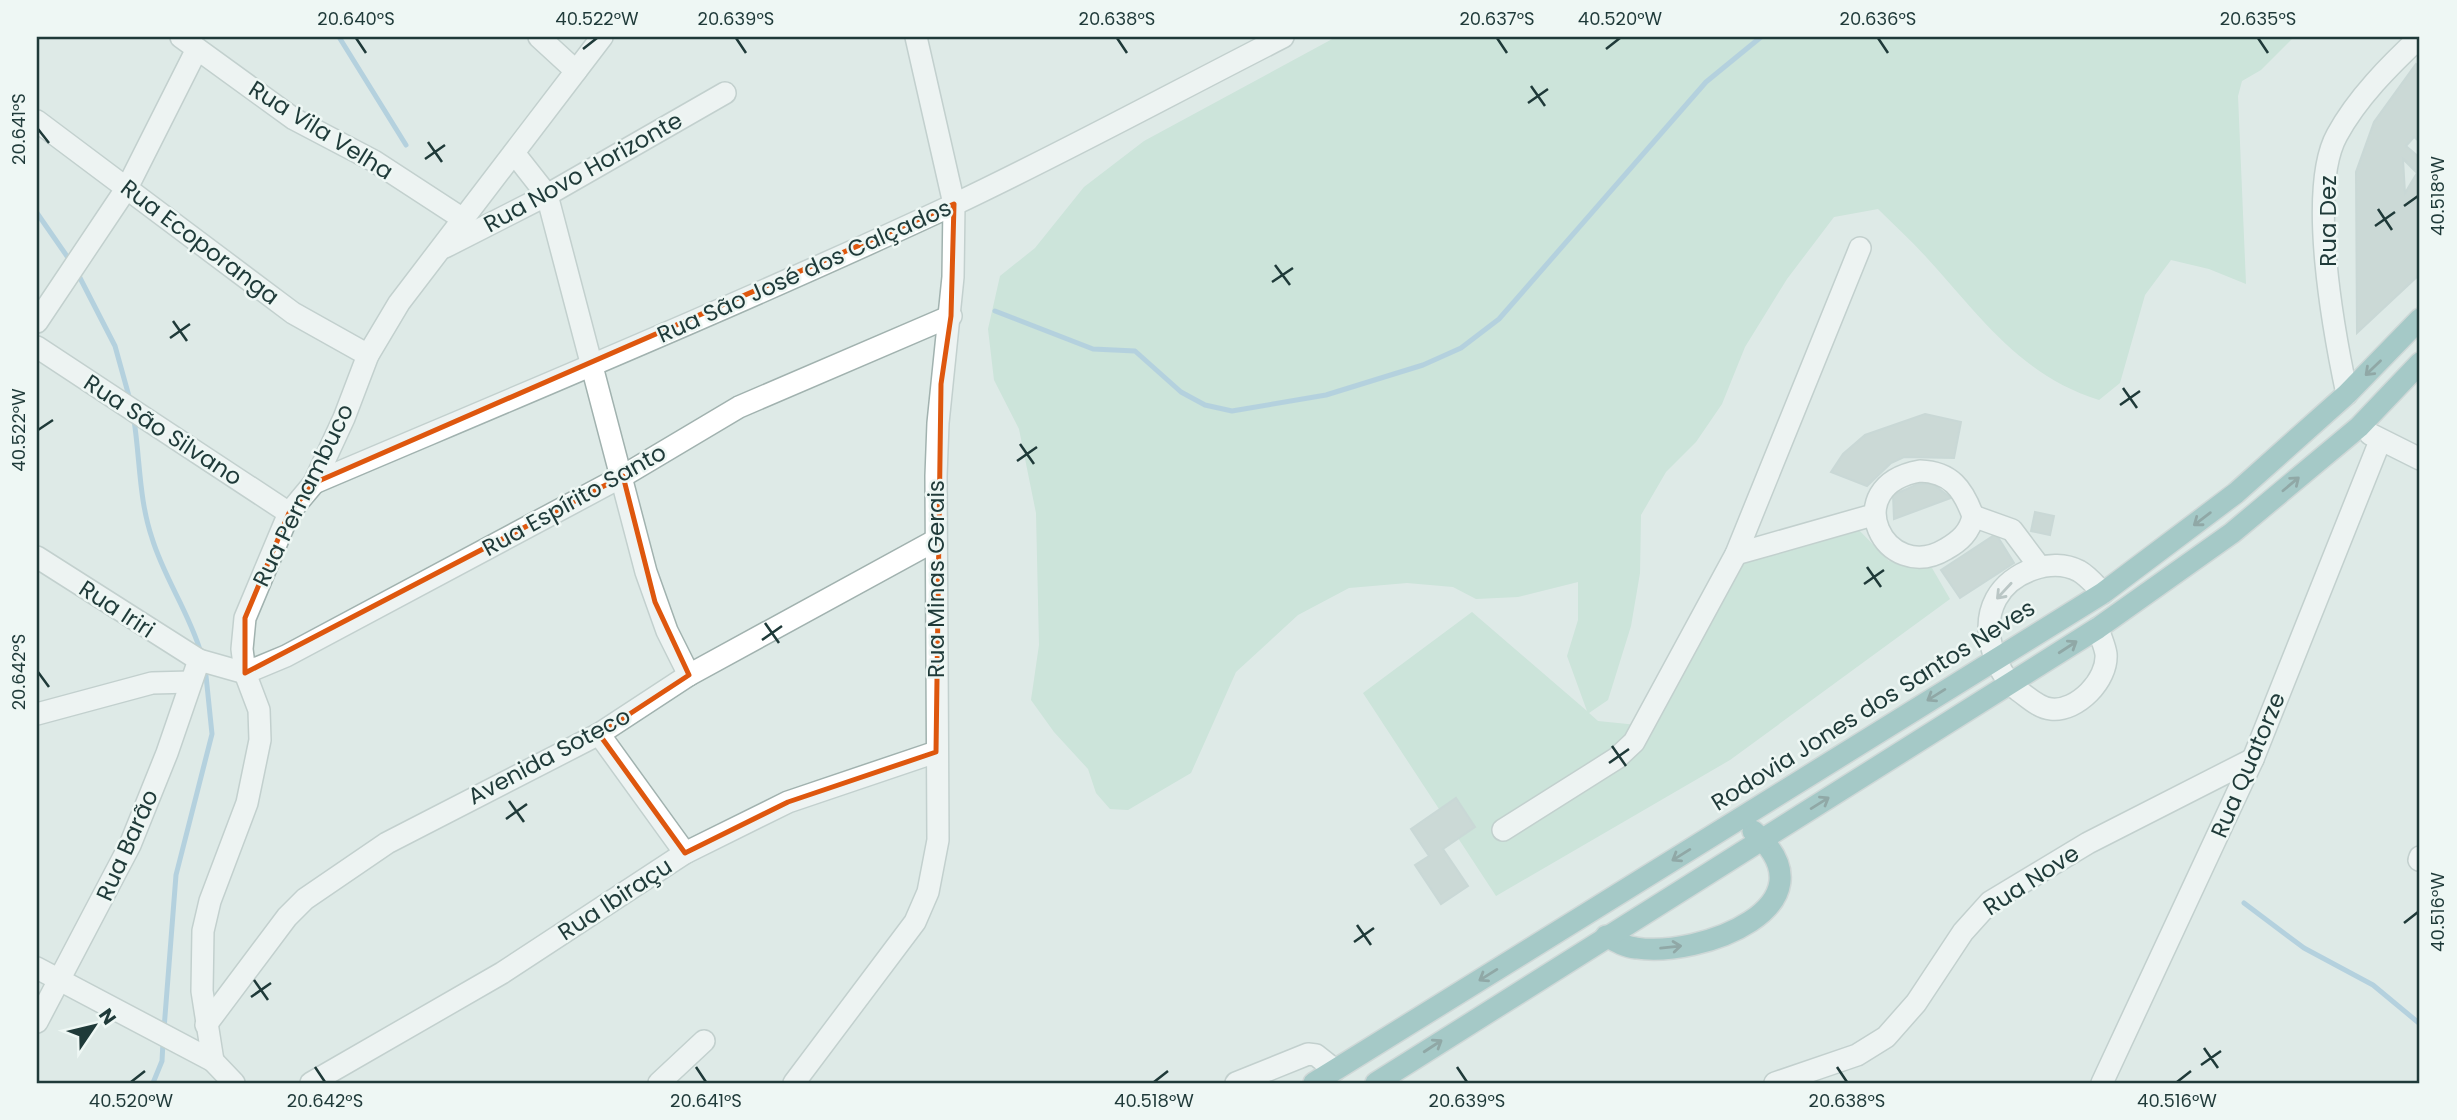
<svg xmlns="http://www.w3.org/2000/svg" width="2457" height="1120" font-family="Poppins,sans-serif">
<rect width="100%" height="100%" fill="#deeae7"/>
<path fill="#b5ddc9" d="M1336,37H2294L2261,70L2242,81L2238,96L2246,284L2209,269L2171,260L2145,295L2120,383L2099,400C2020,375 1981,317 1927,258C1912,241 1894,225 1878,209L1834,217L1787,279L1745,347L1722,404L1696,442L1666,472L1641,515L1640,573L1631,626L1608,700L1589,713L1598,721L1647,726L1733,564L1856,527L1889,561L1932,568L1950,599L1730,760L1496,896L1363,693L1472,612L1587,711L1567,656L1578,620V582L1518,597L1476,599L1453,587L1407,583L1349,588L1298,615L1236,672L1191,773L1128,810L1110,809L1096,793L1088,769L1054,732L1031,700L1039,645L1036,513L1019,429L994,380L988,329L1000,276L1035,248L1084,187L1144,141Z"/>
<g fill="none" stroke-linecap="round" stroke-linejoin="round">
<g stroke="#82b4d3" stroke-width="5">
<path d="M339,37L406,145"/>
<path d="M37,213L71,262"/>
<path d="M78,274L115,346L130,400"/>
<path d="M995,311L1093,349L1135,351L1181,392L1205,405L1232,411L1326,395L1423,365L1461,348L1499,319L1706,82L1761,37"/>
<path d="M134,420C140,459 139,500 152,538C164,578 189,612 201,653"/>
<path d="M2244,903L2304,948L2373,985L2420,1024"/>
<path d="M164,1029L176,875L212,734L205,666"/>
<path d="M153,1083L162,1061L163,1042"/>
</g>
</g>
<g fill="#b3c5c1" stroke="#b0c4c0" stroke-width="2" fill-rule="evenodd">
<path d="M2416,64L2420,67V142L2414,137L2406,146L2420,158V274L2357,333L2356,172L2374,122ZM2403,159L2417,173L2405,193Z"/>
<path d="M1925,414L1961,422L1954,458L1904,457L1891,463L1867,486L1831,472L1843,454L1865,435Z"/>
<path d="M1918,484H1933L1951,498L1894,519L1893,495Z"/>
<path d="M2035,512L2054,516L2050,535L2031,531Z"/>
<path d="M1996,534L2014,563L1960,598L1941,570Z"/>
<path d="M1456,798L1475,827L1443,849L1468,886L1441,904L1415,865L1429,856L1411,829Z"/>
</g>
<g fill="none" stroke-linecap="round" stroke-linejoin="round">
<defs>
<g id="minor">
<path d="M181,37L294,119L374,161L463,219"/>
<path d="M539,37L576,71"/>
<path d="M37,121L293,313L368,355"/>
<path d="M514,153L547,195L646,572L667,631L689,675"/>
<path d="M445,247L547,195L725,93"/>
<path d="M37,322L128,186L197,49"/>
<path d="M37,347L289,513"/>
<path d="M2347,394C2334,333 2307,189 2337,135C2357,98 2390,65 2420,37"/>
<path d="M2370,434L2420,459"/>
<path d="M1920,471C1951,472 1963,489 1973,516C1970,532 1960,541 1946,549C1885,586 1836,486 1920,471Z"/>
<path d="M314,483C528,392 743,303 953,205C1065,152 1173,93 1283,37"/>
<path d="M1973,516L2012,530L2039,566"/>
<path d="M1736,554L1873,515"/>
<path d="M37,557L199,660L245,673L286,656L623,476L739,407L951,316"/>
<path d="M2098,628C2100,636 2105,646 2106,654C2108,680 2077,712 2051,709C2039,708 2029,698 2019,691C1994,671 1980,629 1996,599C2011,571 2052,557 2079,571C2088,576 2096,586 2103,593"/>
<path d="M37,714L152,683L191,682"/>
<path d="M599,734L685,853"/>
<path d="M1503,830L1617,758L1634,742L1736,554L1860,248"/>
<path d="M2419,860L2420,857"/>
<path d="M37,968L213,1061L234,1083"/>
<path d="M37,1022L130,845L167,753L199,660"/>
<path d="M206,1025L287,917L305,899L387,843L599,734L689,675L936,540"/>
<path d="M213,1061L202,991L203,931L210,901L247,803L260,740L259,710L245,673L242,649L245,618L289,513L314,483L344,418L368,355L399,303L602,37"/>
<path d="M311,1083L502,973L685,853L788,802L936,752"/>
<path d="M659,1083L704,1041"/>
<path d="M794,1083L915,922L928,892L938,840L936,476L938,423L953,277L954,204L916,37"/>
<path d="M1236,1083L1308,1054L1316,1055L1335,1070"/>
<path d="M1775,1083L1857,1055L1886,1037L1916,1003L1963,932L1990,902L2088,843L2253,759"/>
<path d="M2102,1083L2253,759L2380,441"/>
</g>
<g id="major">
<path d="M1606,936C1615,941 1625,947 1636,948C1699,958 1839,906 1753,831"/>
<path d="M1314,1083L2103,593L2236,493L2347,394L2420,319"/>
<path d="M1376,1083L2098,628L2232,533L2359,427L2420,363"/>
</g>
</defs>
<use href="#minor" stroke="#a1b2af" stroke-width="24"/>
<use href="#major" stroke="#bcc4c4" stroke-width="24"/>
<use href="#minor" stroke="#fff" stroke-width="21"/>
<use href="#major" stroke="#60a2a0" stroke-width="21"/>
</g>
<defs><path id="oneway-shaft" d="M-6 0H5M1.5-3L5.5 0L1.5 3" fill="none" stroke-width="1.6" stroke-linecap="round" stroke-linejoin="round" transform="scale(1.75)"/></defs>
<g stroke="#325958">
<use href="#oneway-shaft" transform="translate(2373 368) rotate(136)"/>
<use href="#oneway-shaft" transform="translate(2291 484) rotate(-40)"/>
<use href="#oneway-shaft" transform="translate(2202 519) rotate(143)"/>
<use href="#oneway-shaft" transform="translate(2068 647) rotate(-33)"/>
<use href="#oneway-shaft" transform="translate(1936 695) rotate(148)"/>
<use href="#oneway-shaft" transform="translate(1820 803) rotate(-32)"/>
<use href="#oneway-shaft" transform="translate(1681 855) rotate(148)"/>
<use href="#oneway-shaft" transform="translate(1671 947) rotate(-6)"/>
<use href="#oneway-shaft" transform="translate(1488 975) rotate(148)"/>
<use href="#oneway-shaft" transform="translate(1433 1046) rotate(-33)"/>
</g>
<use stroke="#8f9c9c" href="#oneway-shaft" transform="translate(2004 591) rotate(133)"/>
<path d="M0 0H2457V1120H0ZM954,204L951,316L941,384L936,752L788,802L685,853L599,734L689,675L655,602L623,476L245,673V618L289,513L314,483Z" fill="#deeae7" fill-opacity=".55" fill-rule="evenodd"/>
<path fill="none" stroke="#de570e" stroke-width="5" stroke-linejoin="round" d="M954,204L951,316L941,384L936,752L788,802L685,853L599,734L689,675L655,602L623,476L245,673V618L289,513L314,483Z"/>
<path fill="none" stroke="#1f3a39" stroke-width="2.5" d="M356,38L366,53M736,38L746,53M1117,38L1127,53M1497,38L1507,53M1878,38L1888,53M2258,38L2268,53M583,49L597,38M1606,49L1620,38M1531,86L1545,106M1528,103L1548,89M38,129L49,143M428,142L442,162M425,159L445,145M2404,206L2418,196M2378,209L2392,230M2375,226L2395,212M1275,265L1290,285M1272,282L1293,268M173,321L187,341M170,338L190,324M2123,388L2137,408M2120,405L2140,391M38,430L53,420M1020,444L1034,464M1017,461L1037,447M1867,567L1881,587M1864,584L1884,570M765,623L779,643M762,640L782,626M38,672L49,687M1612,746L1626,766M1609,763L1629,749M509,801L524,822M506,819L527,804M2404,923L2418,912M1357,925L1371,945M1354,942L1374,928M254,980L268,1000M251,997L271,983M2204,1048L2218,1068M2201,1065L2221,1051M315,1067L325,1082M696,1067L706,1082M1457,1067L1467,1082M1837,1067L1847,1082M131,1082L145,1071M1154,1082L1168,1071M2177,1082L2191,1071"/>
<g text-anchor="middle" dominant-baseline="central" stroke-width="5" stroke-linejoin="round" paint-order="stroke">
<g font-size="23" fill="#1f3a39" stroke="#eef7f4">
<text transform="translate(321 130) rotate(32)">Rua Vila Velha</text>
<text transform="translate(583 172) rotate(-29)">Rua Novo Horizonte</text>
<text transform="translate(2328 221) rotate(-90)">Rua Dez</text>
<text transform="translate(200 242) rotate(37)">Rua Ecoporanga</text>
<text transform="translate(804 271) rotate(-24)">Rua São José dos Calçados</text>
<text transform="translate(163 430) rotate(33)">Rua São Silvano</text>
<text transform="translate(303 495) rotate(-64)">Rua Pernambuco</text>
<text transform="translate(574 500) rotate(-29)">Rua Espírito Santo</text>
<text transform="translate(936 579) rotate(-90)">Rua Minas Gerais</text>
<text transform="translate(117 609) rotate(33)">Rua Iriri</text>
<text transform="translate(1873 705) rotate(-32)">Rodovia Jones dos Santos Neves</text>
<text transform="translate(549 756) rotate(-28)">Avenida Soteco</text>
<text transform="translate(2248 765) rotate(-67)">Rua Quatorze</text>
<text transform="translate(127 845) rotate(-66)">Rua Barão</text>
<text transform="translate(2031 880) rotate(-33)">Rua Nove</text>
<text transform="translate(615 899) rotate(-33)">Rua Ibiraçu</text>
</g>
</g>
<rect width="2457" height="1120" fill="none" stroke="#eef7f4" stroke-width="77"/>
<g transform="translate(94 1026) rotate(55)" stroke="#eef7f4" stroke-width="5" paint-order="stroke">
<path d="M0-5L12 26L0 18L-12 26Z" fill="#1f3a39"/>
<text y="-10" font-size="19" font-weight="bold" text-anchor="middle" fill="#1f3a39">N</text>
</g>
<rect x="38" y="38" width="2380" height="1044" fill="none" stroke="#1f3a39" stroke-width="2.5"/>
<g font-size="18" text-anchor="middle" fill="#1f3a39">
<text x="356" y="25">20.640°S</text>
<text x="597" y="25">40.522°W</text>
<text x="736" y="25">20.639°S</text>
<text x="1117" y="25">20.638°S</text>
<text x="1497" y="25">20.637°S</text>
<text x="1620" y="25">40.520°W</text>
<text x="1878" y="25">20.636°S</text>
<text x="2258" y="25">20.635°S</text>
<text transform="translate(19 129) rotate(-90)" y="6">20.641°S</text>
<text transform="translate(2438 196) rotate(-90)" y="6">40.518°W</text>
<text transform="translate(19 430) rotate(-90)" y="6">40.522°W</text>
<text transform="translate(19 672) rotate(-90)" y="6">20.642°S</text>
<text transform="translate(2438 912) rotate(-90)" y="6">40.516°W</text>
<text x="131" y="1107">40.520°W</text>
<text x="325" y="1107">20.642°S</text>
<text x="706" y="1107">20.641°S</text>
<text x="1154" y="1107">40.518°W</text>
<text x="1467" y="1107">20.639°S</text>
<text x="1847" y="1107">20.638°S</text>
<text x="2177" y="1107">40.516°W</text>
</g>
</svg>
